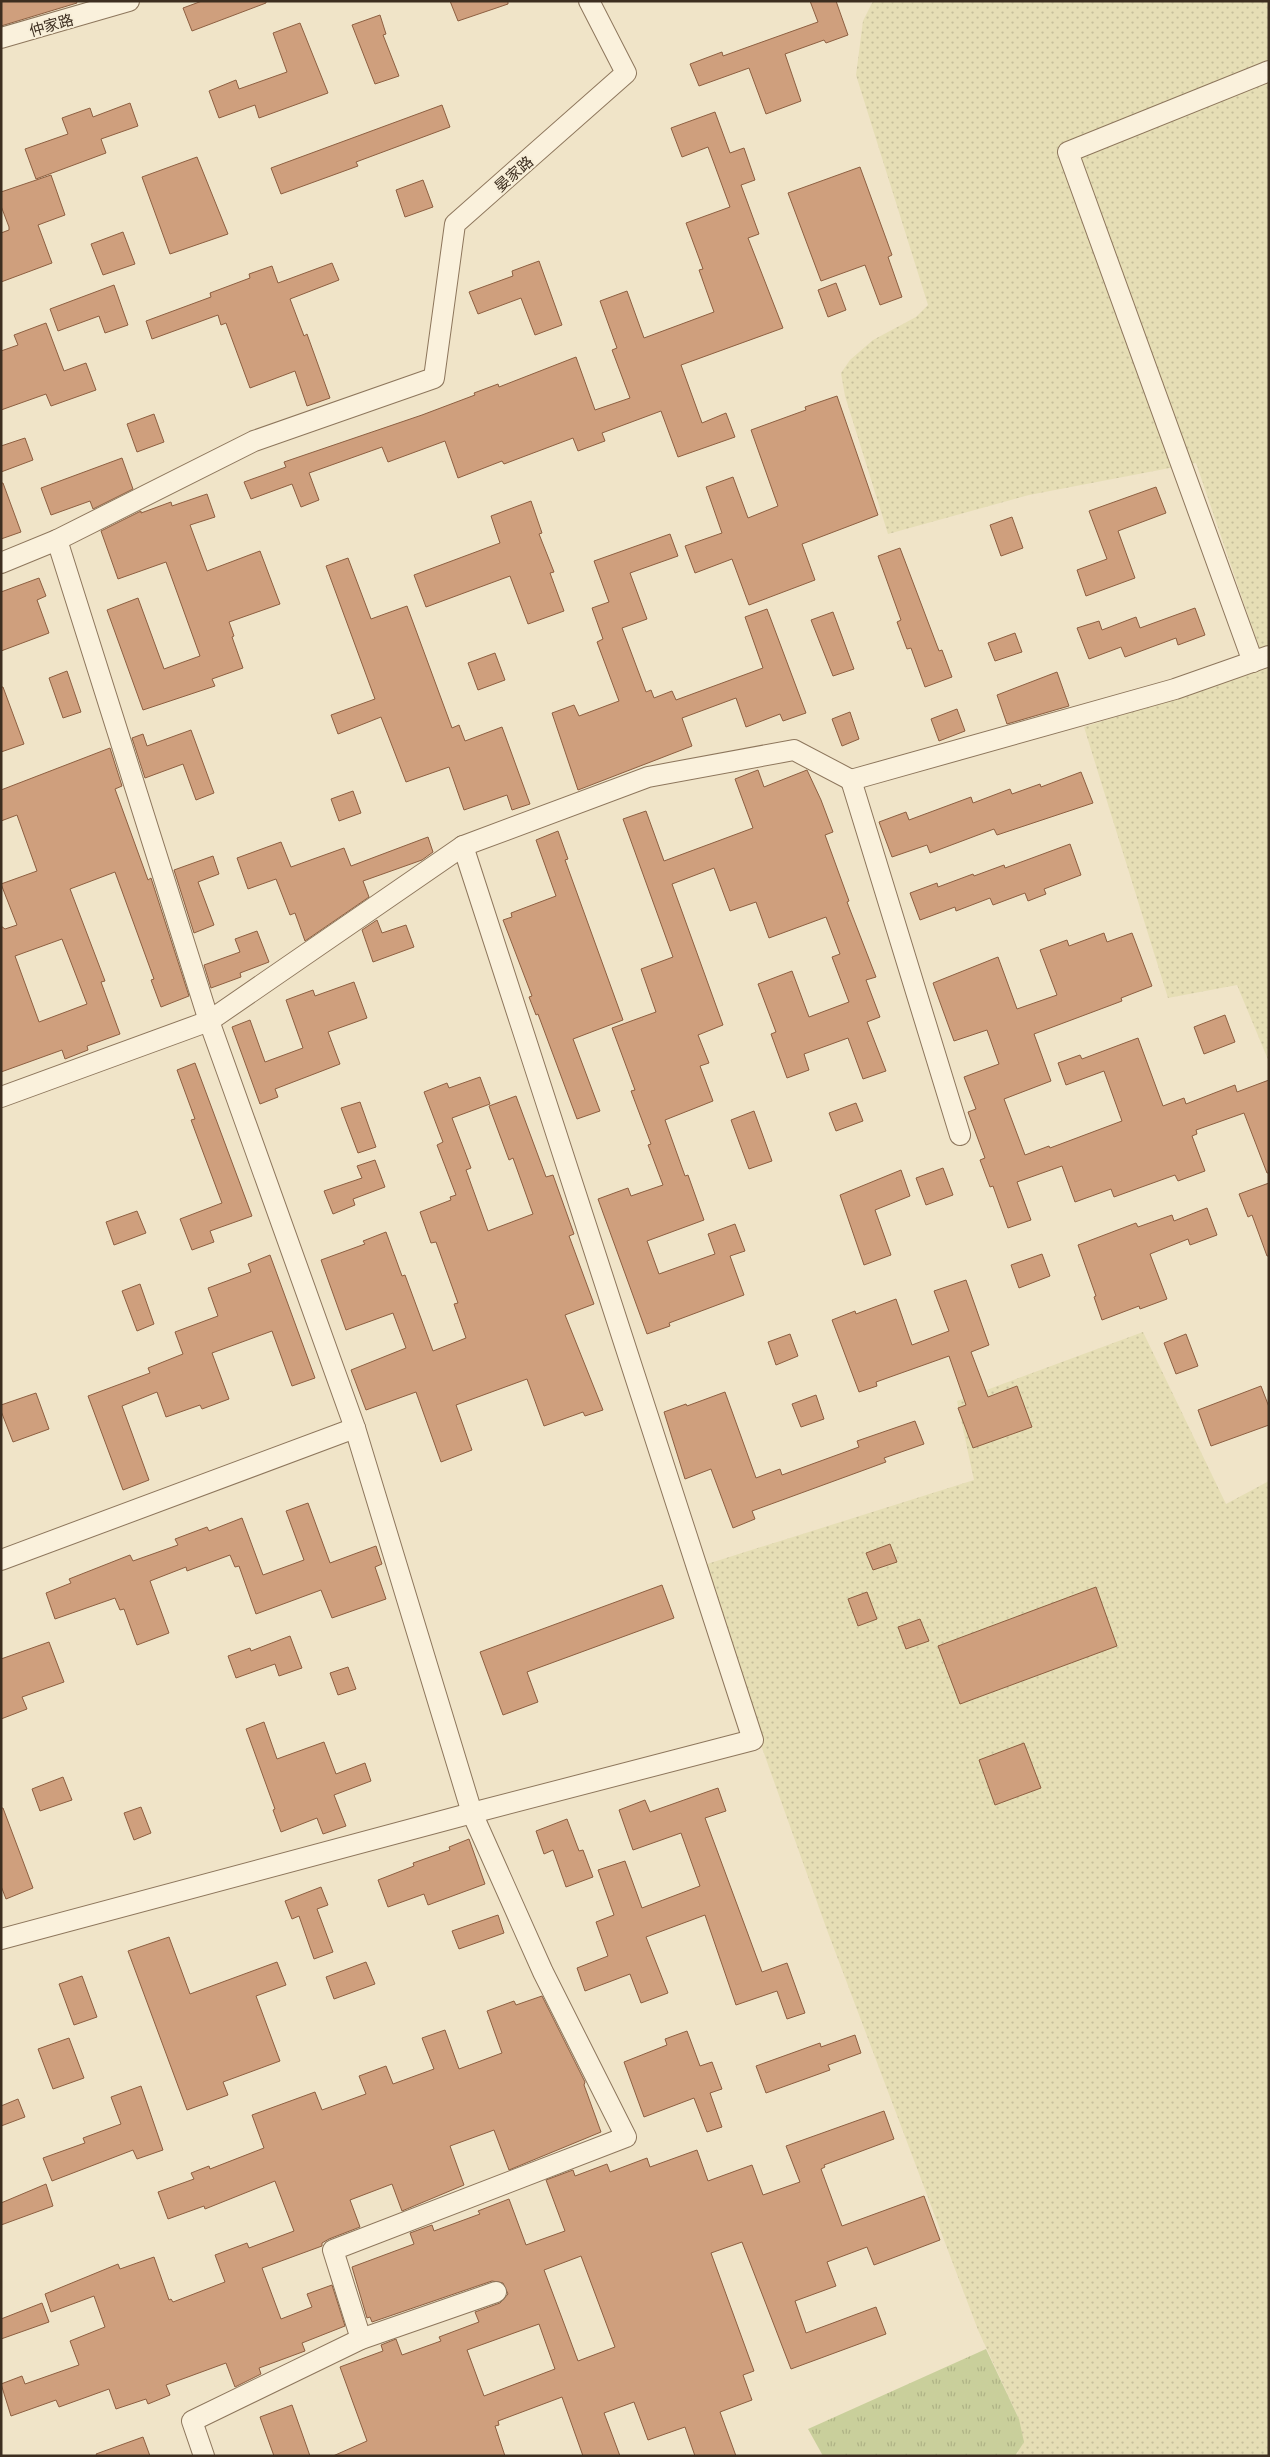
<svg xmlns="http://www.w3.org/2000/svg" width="1270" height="2457" font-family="Georgia,'Noto Sans SC',serif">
<defs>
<pattern id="farmland-dots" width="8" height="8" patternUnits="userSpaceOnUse" patternTransform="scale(1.25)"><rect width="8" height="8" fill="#e6deb5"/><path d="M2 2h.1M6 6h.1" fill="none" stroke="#c6bf9b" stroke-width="1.8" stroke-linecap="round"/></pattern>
<pattern id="grass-tufts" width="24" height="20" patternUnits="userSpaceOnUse" patternTransform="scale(1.25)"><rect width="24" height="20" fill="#c9cf9b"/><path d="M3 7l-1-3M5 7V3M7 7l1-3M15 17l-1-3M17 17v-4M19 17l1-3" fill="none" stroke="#aeb285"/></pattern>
</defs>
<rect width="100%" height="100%" fill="#f0e4c8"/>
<g fill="url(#farmland-dots)">
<path d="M873,1H1269V1062L1237,985L1168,998L1084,727L1266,668L1196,463L1029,495L888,534L845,396L841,373L850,360L873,340L916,317L928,305L856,75L863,21Z"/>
<path d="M1143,1332L1226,1504L1269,1481V2456H1015L1018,2453L1019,2419L978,2330L827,1930L756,1731L704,1565L974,1480L957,1401Z"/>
</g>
<path fill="url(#grass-tufts)" d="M986,2349L1019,2419L1024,2442L1015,2456H823L808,2429Z"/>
<g fill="#cf9f7d" stroke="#8d5f41" fill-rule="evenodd">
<path d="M1,1H76L77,3L1,26Z"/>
<path d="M202,1H266V3L192,31L183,8Z"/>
<path d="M450,1H508V4L458,21Z"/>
<path d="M810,1H836L848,35L826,43L824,40L785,54L801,101L766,114L749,68L699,86L690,64L722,52L723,56L818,22Z"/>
<path d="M380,15L386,34L383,35L399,76L375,84L352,25Z"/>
<path d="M300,23L328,93L259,118L255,105L219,118L209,91L236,80L239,89L287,72L273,33Z"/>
<path d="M130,103L138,126L101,139L106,153L36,179L25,149L68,134L62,118L90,108L93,117Z"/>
<path d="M442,105L450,127L356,162L358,166L281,194L271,168Z"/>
<path d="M715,112L730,153L744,148L755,180L741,185L759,234L748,238L783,328L681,365L702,423L726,413L735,437L678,457L661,411L602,433L605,441L578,451L573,438L504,464L502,461L458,478L445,441L388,462L382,447L309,473L319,500L301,507L292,484L251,499L244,482L286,467L284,462L422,415L475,395L474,393L498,384L499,387L576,357L595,410L630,398L612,350L617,348L600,301L627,291L644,338L714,312L699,270L703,269L686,223L730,207L708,147L682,157L671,128Z"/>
<path d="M197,157L228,234L170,254L142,177Z"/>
<path d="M860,167L892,255L888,257L902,297L880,305L865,265L821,281L788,193Z"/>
<path d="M51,175L65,215L38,225L52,263L1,282V233L9,230V227L1,206V192Z"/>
<path d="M423,180L433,207L405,217L396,190Z"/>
<path d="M123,232L135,264L103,275L91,244Z"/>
<path d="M539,261L562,325L535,335L521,298L478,314L469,292L513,276L512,271Z"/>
<path d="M332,263L339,280L290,299L304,336L307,334L330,398L307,406L295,371L250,388L226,323L221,325L218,315L152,339L146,321L211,297L210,293L250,278L249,274L272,266L278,283Z"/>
<path d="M836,283L846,310L828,317L818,290Z"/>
<path d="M114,285L128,325L105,333L99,316L58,331L50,309Z"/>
<path d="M46,323L64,371L86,363L96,390L51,406L46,394L1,410V351L18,345L14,335Z"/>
<path d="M837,396L878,515L802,544L815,580L749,605L732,559L695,573L685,546L722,533L706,487L733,477L748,518L778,506L751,430L806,410L805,407Z"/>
<path d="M154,414L164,442L137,452L127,424Z"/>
<path d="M25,438L33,460L1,472V446Z"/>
<path d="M122,458L133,489L93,509L90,501L51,515L41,488Z"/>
<path d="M1,483H3L21,532L1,539Z"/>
<path d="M1156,487L1166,513L1118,531L1135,578L1086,596L1077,570L1107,559L1089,511Z"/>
<path d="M207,494L215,517L190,525L207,571L260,551L280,604L229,622L234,636L232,637L243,668L212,679L215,686L143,710L107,610L138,598L164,669L200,656L166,562L118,579L101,531L141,511V513L171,502L172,506Z"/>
<path d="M531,501L542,533L539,534L554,572L550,573L564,611L528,624L510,576L426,607L414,575L500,543L491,516Z"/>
<path d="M1012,517L1023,548L1001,556L990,525Z"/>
<path d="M670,534L678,556L630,573L647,619L622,628L646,692L651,690L654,698L672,691L676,700L763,668L745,617L767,609L806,713L783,721L780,714L746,727L736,698L682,718L692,746L578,790L552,713L574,705L579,716L619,701L597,642L603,639L592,608L609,602L594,561Z"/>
<path d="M900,548L939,651L942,650L952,677L925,687L911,648L907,649L897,622L901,620L878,556Z"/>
<path d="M348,558L371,619L407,606L452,728L459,725L465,741L502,727L530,804L512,810L507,795L464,810L449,767L406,782L381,717L338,734L331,715L375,699L326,566Z"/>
<path d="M39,578L46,596L37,600L49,633L1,651V592Z"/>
<path d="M1195,608L1205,635L1178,645L1176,638L1125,657L1121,647L1089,659L1077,628L1099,621L1102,630L1136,617L1140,628Z"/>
<path d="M833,612L854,669L833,676L811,620Z"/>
<path d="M1015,633L1022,652L995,661L988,643Z"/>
<path d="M495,653L505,680L478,690L468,663Z"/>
<path d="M67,671L81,712L63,718L49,678Z"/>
<path d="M1057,672L1069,706L1007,724L997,695Z"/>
<path d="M1,687H3L24,744L1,752Z"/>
<path d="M957,709L965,731L939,741L931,719Z"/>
<path d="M850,712L859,739L842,746L832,719Z"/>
<path d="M191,730L214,793L196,800L183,764L145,778L132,738L143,734L147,746Z"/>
<path d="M110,748L122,786L115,789L148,880L151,878L189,996L161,1007L151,980L154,979L115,872L70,889L105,981L101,982L120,1034L87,1046L88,1050L65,1059L62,1050L1,1072V926L5,929L17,925L1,884L37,871L17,815L1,821V790ZM62,939L87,1004L39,1022L15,956Z"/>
<path d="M758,770L764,787L807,770L821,800L833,832L825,835L849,901L847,902L876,977L866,980L880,1017L867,1022L886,1071L863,1079L848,1038L804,1054L809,1070L787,1078L771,1034L776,1032L758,984L792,971L809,1017L849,1002L832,957L840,954L826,917L769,938L756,902L730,911L714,868L672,884L723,1025L698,1035L709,1063L700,1066L713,1101L665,1120L685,1176L688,1175L704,1220L647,1241L659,1274L715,1254L708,1234L735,1224L745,1251L730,1256L744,1295L669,1323L670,1326L647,1334L598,1199L628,1188L631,1196L663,1185L648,1145L651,1144L631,1091L635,1090L612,1028L656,1012L641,969L673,957L623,819L646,811L664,861L753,828L735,779Z"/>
<path d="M1081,772L1093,803L997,835L994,829L930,853L927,845L892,857L879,822L906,812L909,820L971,797L973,803L1010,789L1012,794L1040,784L1041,787Z"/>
<path d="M353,791L361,813L339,821L331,799Z"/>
<path d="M558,831L568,859L565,860L623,1020L573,1039L600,1111L577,1119L538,1014L536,1015L529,997L532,996L503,920L512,917L511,913L556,896L536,840Z"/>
<path d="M428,837L433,852L422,860L363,881L369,897L305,941L295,913L290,915L276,879L248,889L237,858L281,842L291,867L344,848L351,866Z"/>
<path d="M1070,844L1081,875L1044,889L1046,894L1028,901L1025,893L993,905L990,898L956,911L955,907L920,920L910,893L937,883L938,887L973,874L974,876L1004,865L1005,868Z"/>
<path d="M213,856L219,874L198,882L214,925L194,933L174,870Z"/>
<path d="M377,920L382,933L406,925L414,947L373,962L362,930Z"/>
<path d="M257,931L269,962L240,973L241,977L211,988L204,965L240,952L235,939Z"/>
<path d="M1104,933L1107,942L1132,933L1152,986L1121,998L1122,1001L1034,1034L1051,1081L1004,1099L1025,1155L1049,1146L1050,1148L1122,1121L1104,1071L1066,1085L1058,1063L1080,1055L1082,1059L1138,1038L1163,1106L1184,1098L1186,1104L1235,1085L1237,1092L1269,1080V1173H1267L1244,1113L1196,1130L1197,1134L1192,1136L1205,1171L1178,1181L1175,1175L1114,1197L1111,1189L1075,1202L1062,1166L1017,1182L1031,1220L1008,1228L993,1186L990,1187L980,1160L985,1158L968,1112L976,1109L964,1077L999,1064L987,1030L954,1041L933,983L998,957L1017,1009L1057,995L1040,950L1067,940L1069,946Z"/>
<path d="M354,982L367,1018L328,1032L340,1064L275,1089L278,1097L260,1104L232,1027L250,1020L265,1062L303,1048L286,1000L313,990L315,996Z"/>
<path d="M1225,1015L1235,1042L1204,1054L1194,1027Z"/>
<path d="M195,1063L252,1216L210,1231L214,1242L192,1250L180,1219L222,1203L191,1120L195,1119L177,1070Z"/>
<path d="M480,1077L490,1104L452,1118L471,1168L466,1170L488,1231L533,1214L513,1158L509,1160L489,1106L516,1096L546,1177L553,1175L574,1234L569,1236L594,1304L565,1315L603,1410L585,1416L583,1412L544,1426L527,1379L456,1405L472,1450L441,1462L416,1392L366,1410L351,1370L406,1348L393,1313L346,1330L321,1260L365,1244L363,1241L386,1232L402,1276L405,1275L433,1351L466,1338L454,1304L458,1303L436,1242L431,1243L420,1212L451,1200L450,1197L456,1195L437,1145L443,1142L424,1092L447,1083L449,1088Z"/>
<path d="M360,1102L376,1147L358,1153L341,1108Z"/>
<path d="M856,1103L863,1121L836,1131L829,1113Z"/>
<path d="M754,1111L772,1161L749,1169L731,1120Z"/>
<path d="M375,1160L385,1187L353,1199L355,1205L333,1214L324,1191L362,1178L357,1166Z"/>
<path d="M943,1168L953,1195L926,1205L916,1178Z"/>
<path d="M901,1170L910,1196L875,1210L891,1255L864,1265L840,1195Z"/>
<path d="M1269,1183V1256H1267L1252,1215L1248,1217L1239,1194Z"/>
<path d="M1207,1208L1217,1235L1190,1245L1188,1239L1150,1254L1167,1299L1140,1309L1139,1306L1102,1320L1094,1297L1096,1296L1078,1245L1136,1223L1138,1227L1172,1215L1174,1221Z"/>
<path d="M137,1211L146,1233L114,1245L106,1222Z"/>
<path d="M1042,1254L1050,1276L1019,1288L1011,1265Z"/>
<path d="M270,1255L315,1378L292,1386L272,1331L212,1353L229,1399L202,1409L200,1405L166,1417L157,1392L122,1406L149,1480L123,1490L88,1396L150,1373L148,1368L183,1354L175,1332L218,1316L208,1288L251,1272L248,1264Z"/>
<path d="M966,1280L989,1345L971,1352L988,1397L1017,1386L1032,1427L973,1448L958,1408L966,1405L949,1356L876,1382L877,1386L859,1392L832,1320L855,1311L856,1314L896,1299L912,1345L949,1331L934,1291Z"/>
<path d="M140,1284L154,1324L137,1331L122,1291Z"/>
<path d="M790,1334L798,1356L776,1365L768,1342Z"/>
<path d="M1186,1334L1198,1366L1176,1374L1164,1343Z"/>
<path d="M1261,1386L1269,1407V1425L1211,1446L1198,1410Z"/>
<path d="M725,1392L756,1478L780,1469L782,1475L859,1447L857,1441L915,1421L924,1444L884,1458L886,1462L752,1511L755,1519L733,1528L711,1469L685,1479L664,1412L686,1404L687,1406Z"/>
<path d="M36,1393L49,1429L13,1442L1,1411V1405Z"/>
<path d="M816,1395L824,1419L801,1427L792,1404Z"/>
<path d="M308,1503L330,1563L376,1546L382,1564L375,1567L386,1599L332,1618L321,1590L256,1614L239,1566L235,1567L230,1555L187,1571L186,1567L150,1581L169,1633L137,1645L124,1609L120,1610L115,1598L55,1619L46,1593L71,1583L69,1579L130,1555L133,1561L178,1545L175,1539L207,1527L209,1531L242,1518L263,1575L304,1560L286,1511Z"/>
<path d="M890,1544L897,1562L873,1570L866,1553Z"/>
<path d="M662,1585L674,1618L527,1672L538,1702L503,1715L480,1652Z"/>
<path d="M1096,1587L1117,1646L960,1704L938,1646Z"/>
<path d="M867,1592L877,1619L858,1626L848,1599Z"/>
<path d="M920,1619L929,1641L906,1649L898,1627Z"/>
<path d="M290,1636L302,1668L279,1676L275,1664L236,1678L228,1656L250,1648L251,1651Z"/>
<path d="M49,1642L64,1682L22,1697L27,1709L1,1719V1659Z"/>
<path d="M348,1667L356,1689L338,1695L330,1673Z"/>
<path d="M264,1722L277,1759L324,1742L336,1774L365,1763L371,1781L334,1795L346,1826L323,1834L317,1818L281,1832L273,1810L275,1809L246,1729Z"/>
<path d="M1024,1743L1041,1788L995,1805L979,1760Z"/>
<path d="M63,1777L72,1800L40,1811L32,1789Z"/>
<path d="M718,1788L726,1811L705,1818L762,1972L787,1963L805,2013L787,2019L777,1991L736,2005L705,1915L646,1937L668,1993L641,2003L630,1974L585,1991L577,1968L608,1956L596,1922L614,1915L598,1870L625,1861L642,1908L700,1886L681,1833L633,1850L619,1810L645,1800L650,1812Z"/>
<path d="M141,1807L151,1833L134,1840L124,1813Z"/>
<path d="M1,1808H3L33,1888L6,1899L1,1886Z"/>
<path d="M567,1819L579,1851L583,1850L593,1877L566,1887L553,1850L544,1854L536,1831Z"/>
<path d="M469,1839L485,1884L428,1905L424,1894L388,1907L378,1880L414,1866L413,1863L450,1850L449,1847Z"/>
<path d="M321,1887L328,1905L317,1909L333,1952L314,1959L299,1916L292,1919L285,1901Z"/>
<path d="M498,1915L504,1933L459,1949L452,1931Z"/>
<path d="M169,1937L190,1994L277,1962L286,1985L256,1996L280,2061L223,2082L228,2095L187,2110L128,1951Z"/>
<path d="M366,1962L375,1984L334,1999L326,1977Z"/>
<path d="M82,1976L97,2017L74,2025L59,1984Z"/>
<path d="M542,1996L585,2082L584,2085L601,2132L509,2170L494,2130L450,2146L464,2185L402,2211L392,2184L350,2200L360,2227L329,2239L322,2243V2246L262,2268L281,2319L312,2307L307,2294L332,2285L345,2326L302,2343L305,2351L259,2368L261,2374L235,2387L226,2363L166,2385L170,2395L148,2404L146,2399L116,2409L109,2389L59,2407L56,2400L11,2416L1,2384L22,2376L25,2384L79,2365L70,2341L105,2327L94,2296L51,2312L45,2294L118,2264L120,2269L154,2257L169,2300L171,2299L173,2302L225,2282L215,2255L247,2243L249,2248L294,2231L275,2181L205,2209L204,2206L168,2219L158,2192L194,2179L191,2173L209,2166L210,2169L264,2148L252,2115L315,2092L322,2110L366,2094L359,2076L386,2066L393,2084L434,2069L422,2038L445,2030L459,2069L502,2053L487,2011L514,2001L516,2005Z"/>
<path d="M687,2031L700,2066L712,2062L722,2089L710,2093L722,2127L707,2132L694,2098L644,2117L624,2062L667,2045L665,2039Z"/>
<path d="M855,2035L861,2053L828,2065L830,2070L766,2093L756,2066L820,2043L821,2047Z"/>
<path d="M69,2038L84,2078L53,2089L38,2049Z"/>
<path d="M141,2086L163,2150L137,2159L133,2150L52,2181L43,2158L85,2143L83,2138L121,2124L111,2097Z"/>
<path d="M18,2099L25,2117L1,2126V2106Z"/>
<path d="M884,2111L894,2139L824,2165L825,2167L821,2169L842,2226L924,2196L940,2240L874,2265L867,2247L827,2262L836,2286L795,2301L806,2333L876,2307L886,2334L791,2369L742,2242L711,2253L754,2371L743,2375L752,2400L720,2412L736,2456H695L685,2427L648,2440L634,2402L604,2413L620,2456H583L562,2397L498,2421L499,2425L495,2426L505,2456H333L367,2441L340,2367L383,2351L381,2345L396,2339L402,2355L441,2341L439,2337L479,2322L475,2312L500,2303L508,2294L503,2283L492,2281L372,2322L370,2317L367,2318L352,2267L414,2244L410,2233L432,2225L434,2231L480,2214L478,2211L509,2199L526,2245L565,2231L546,2180L573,2170L575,2176L607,2164L610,2172L647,2158L650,2167L697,2150L708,2181L752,2165L763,2195L800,2182L786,2146ZM581,2256L615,2347L578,2361L544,2270ZM539,2324L555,2369L484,2396L467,2350Z"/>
<path d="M46,2184L53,2206L1,2225V2203Z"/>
<path d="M42,2303L49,2322L1,2339V2319Z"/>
<path d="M292,2405L310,2456H274L260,2417Z"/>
<path d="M143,2437L150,2456H97L96,2454Z"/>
</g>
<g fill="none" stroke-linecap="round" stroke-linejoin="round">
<defs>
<g id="minor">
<path d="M1,38L129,1"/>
<path d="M57,540L209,1021L355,1428L472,1813L543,1972L626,2137L333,2250L361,2339"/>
<path d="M1,563L57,540L254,441L434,378L455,224L626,73L589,1"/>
<path d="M1253,662L1068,152L1269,71"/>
<path d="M851,780L960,1135"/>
<path d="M1,1097L209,1021L463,846L648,777L794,750L851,780L1175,689L1269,656"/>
<path d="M1,1560L355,1428"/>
<path d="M1,1939L472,1813L753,1740L463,846"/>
<path d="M204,2456L192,2421L361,2339L496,2292"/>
</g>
</defs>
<use href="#minor" stroke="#8d765c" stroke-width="22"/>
<use href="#minor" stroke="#faf1dc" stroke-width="20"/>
</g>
<g text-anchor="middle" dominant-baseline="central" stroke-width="4" stroke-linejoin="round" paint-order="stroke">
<g font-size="15" fill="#3d2e20" stroke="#f7eed8">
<text transform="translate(51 24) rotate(-16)">仲家路</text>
<text transform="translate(513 173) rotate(-41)">晏家路</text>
</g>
</g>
<rect width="1270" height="2457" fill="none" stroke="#3d2e20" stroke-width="5"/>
</svg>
